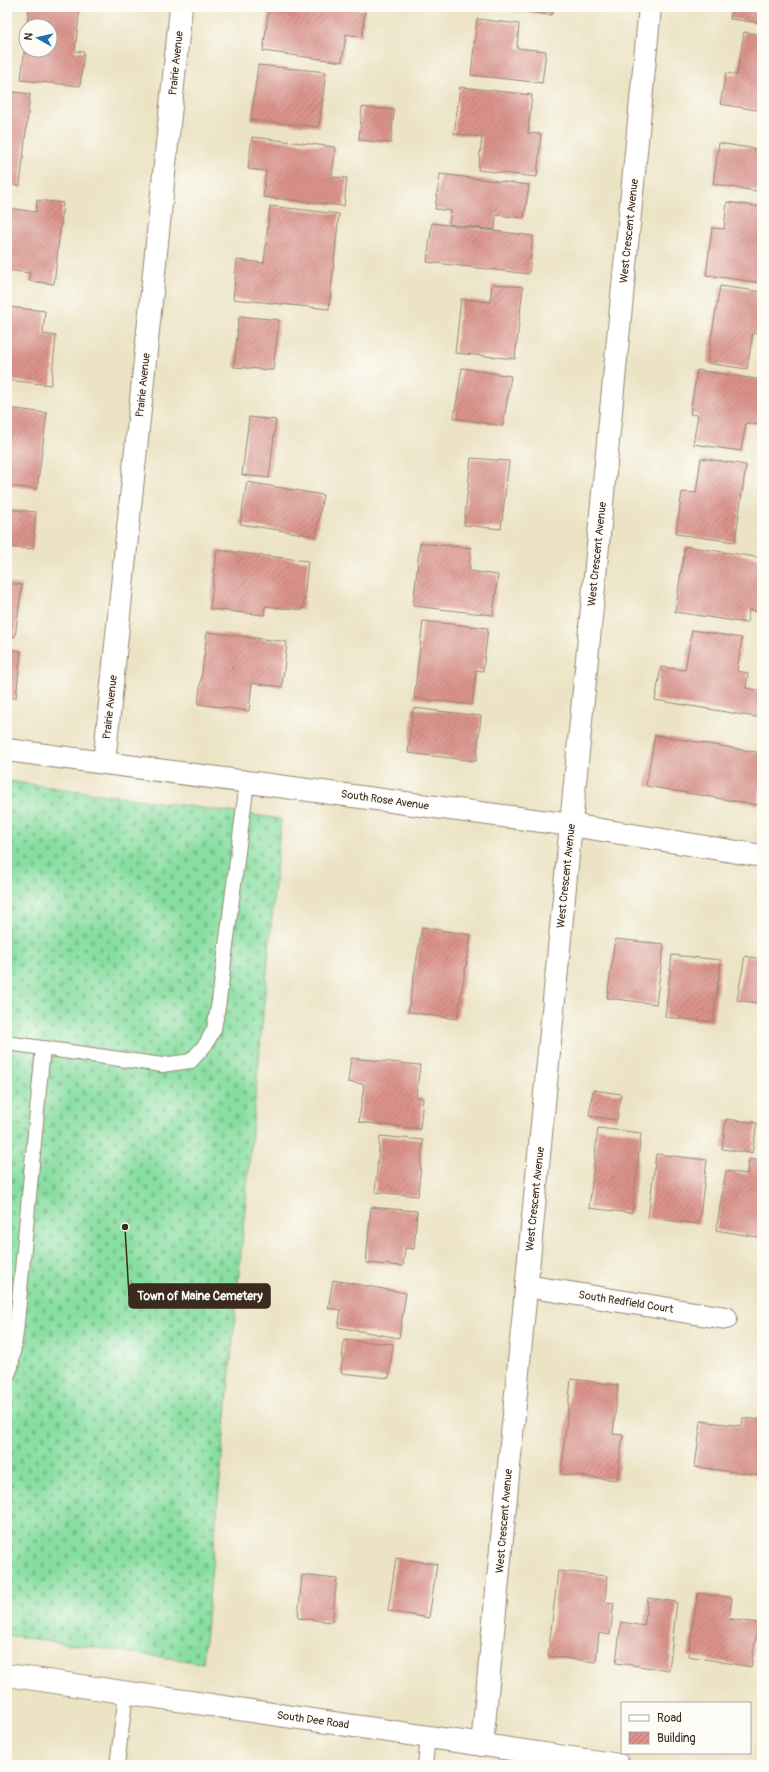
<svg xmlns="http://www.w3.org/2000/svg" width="769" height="1772" font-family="Pangolin,sans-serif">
<defs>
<pattern id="cemetery-stones" width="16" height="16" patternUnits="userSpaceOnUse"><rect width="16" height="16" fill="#88dea1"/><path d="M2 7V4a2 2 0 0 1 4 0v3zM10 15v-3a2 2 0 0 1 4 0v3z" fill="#76bf8a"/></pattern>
<pattern id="building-hatch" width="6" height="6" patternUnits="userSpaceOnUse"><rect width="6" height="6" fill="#da938b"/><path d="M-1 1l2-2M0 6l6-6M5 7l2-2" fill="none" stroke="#b27871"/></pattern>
</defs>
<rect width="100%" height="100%" fill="#fdfcf7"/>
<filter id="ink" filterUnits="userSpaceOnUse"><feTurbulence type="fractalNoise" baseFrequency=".025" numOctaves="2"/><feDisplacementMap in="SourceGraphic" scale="8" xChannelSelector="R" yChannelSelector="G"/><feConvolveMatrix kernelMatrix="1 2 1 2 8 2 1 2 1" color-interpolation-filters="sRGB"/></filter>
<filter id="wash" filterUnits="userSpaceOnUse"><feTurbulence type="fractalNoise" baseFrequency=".012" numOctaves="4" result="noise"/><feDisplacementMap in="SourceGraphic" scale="16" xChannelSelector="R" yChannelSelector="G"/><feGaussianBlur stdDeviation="0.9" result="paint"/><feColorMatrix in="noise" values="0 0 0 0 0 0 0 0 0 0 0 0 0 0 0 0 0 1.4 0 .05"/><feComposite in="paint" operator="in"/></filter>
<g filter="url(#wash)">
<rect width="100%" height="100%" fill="#ece3c4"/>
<path fill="url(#cemetery-stones)" stroke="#628460" d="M7,781L281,819L203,1663L7,1635Z"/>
<g id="blocks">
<g fill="url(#building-hatch)">
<path d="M29,7H80L75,51L84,52L80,86L21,80L25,46L26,50H50V26H27Z"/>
<path d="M269,7H348L365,10L362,37L346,34L342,62L263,51Z"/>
<path d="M482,7H553L552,15Z"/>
<path d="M732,7H762V23L730,19Z"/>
<path d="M477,19L519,24L517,48L546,51L542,83L471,75Z"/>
<path d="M744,32L762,35V111L720,104L726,73L737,75Z"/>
<path d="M258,65L326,72L319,127L251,120Z"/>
<path d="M460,87L532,95L528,133L541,134L537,177L478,170L482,137L454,134Z"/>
<path d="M7,91L30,94L20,186L7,184Z"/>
<path d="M362,107L394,110L391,143L359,140Z"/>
<path d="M252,137L335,147L332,177L347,178L344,206L263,197L266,171L248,169Z"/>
<path d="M719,143L762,150V192L713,184Z"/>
<path d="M440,174L529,185L524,218L496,215L495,230L449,224L451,211L435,209Z"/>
<path d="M37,200L63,203L54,284L29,281L30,273L7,270V208L36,212Z"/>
<path d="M727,202L762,207V283L706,275L712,228L724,229Z"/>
<path d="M270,206L339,214L329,309L233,299L237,260L264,263Z"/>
<path d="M432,223L533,236L529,274L427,262Z"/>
<path d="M492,284L523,287L515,359L455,353L461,299L490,302Z"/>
<path d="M720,286L762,292V334L753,333L747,369L707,363Z"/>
<path d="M7,307L45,311L43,334L56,336L51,385L7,380Z"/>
<path d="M239,316L279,320L273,370L234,367Z"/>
<path d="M462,368L511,376L503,426L454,418Z"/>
<path d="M697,370L762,380V425L746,423L741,451L693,444L698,415L690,414Z"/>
<path d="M7,408L47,413L37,489L7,486Z"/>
<path d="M249,417L276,420L269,478L242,475Z"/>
<path d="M471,458L509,461L501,529L464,525Z"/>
<path d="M701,458L746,465L735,542L676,534L682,492L696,493Z"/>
<path d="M247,482L323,495L316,536L240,524Z"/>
<path d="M7,509L36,512L33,549L7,547Z"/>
<path d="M420,543L471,548L469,571L498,575L493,615L413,606Z"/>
<path d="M685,546L762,558V613L749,610L747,623L675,612Z"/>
<path d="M217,550L308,561L303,610L265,606L264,615L210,609Z"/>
<path d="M7,583L22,585L15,637L7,636Z"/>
<path d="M423,621L488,628L483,671L476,670L472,705L414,698Z"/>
<path d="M692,630L742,638L737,671L748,673L746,688L762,691V718L655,700L661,667L685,670Z"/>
<path d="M207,632L287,642L282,687L252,683L249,711L198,704Z"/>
<path d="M7,649L21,651L16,698L7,697Z"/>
<path d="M413,708L481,716L476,761L408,753Z"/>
<path d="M655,735L762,753V779L758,805L646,786Z"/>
<path d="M422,927L471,935L457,1019L408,1012Z"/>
<path d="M615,939L664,944L656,1004L607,998Z"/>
<path d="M672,955L721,960L713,1022L665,1017Z"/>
<path d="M745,956L762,959V1004L737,1000Z"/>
<path d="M351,1058L420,1065L416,1097L423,1098L420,1129L359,1122L364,1084L348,1082Z"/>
<path d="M593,1090L621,1094L617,1120L589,1116Z"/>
<path d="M726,1119L757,1123L752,1153L722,1149Z"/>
<path d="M598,1128L641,1133L632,1213L589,1208Z"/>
<path d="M380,1136L423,1140L418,1196L375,1192Z"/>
<path d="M656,1154L707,1160L699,1224L648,1218Z"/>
<path d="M749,1159L762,1161V1238L716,1230L726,1171L747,1174Z"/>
<path d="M371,1207L417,1211L414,1249L405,1248L403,1266L366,1263Z"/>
<path d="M333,1280L406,1293L399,1338L338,1327L341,1310L328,1308Z"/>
<path d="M344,1340L393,1344L389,1378L341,1373Z"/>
<path d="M571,1379L618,1385L613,1434L623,1435L617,1480L561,1474Z"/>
<path d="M743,1418L762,1420V1456L760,1475L695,1467L701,1421L742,1426Z"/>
<path d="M396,1558L437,1564L429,1618L388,1611Z"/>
<path d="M558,1571L607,1576L605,1602L614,1603L610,1635L599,1633L596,1662L548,1656Z"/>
<path d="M302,1575L337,1579L332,1622L298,1618Z"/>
<path d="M698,1593L732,1598L729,1619L758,1623L751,1667L688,1656Z"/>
<path d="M648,1598L677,1602L669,1670L616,1663L621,1622L644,1626Z"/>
<path d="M761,1663H762V1679L759,1678Z"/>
</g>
</g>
</g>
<g filter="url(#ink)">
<use href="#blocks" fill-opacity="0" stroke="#948671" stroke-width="1"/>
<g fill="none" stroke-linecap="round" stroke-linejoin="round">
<defs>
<g id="service">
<path d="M7,1043L162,1065L191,1061L206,1044L214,1029L219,1001L247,782"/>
<path d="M7,1377L11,1367L16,1333L43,1048"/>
<path d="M117,1765L126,1693"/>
<path d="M425,1765L428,1738"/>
</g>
<g id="minor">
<path d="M7,750L571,825L762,856"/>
<path d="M104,763L181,7"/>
<path d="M526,1286L726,1318"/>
<path d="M482,1745L650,7"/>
</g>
<path id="secondary" d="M7,1675L619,1765"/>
</defs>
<use href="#service" stroke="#948671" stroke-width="16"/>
<use href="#minor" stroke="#948671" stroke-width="24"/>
<use href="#secondary" stroke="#948671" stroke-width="24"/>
<use href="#service" stroke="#fff" stroke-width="14"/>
<use href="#minor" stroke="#fff" stroke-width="22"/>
<use href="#secondary" stroke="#fff" stroke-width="22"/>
</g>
</g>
<g text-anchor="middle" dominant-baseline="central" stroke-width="3" stroke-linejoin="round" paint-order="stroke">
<g font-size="11" fill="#3b2a1e" stroke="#fdfcf7">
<text transform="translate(176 63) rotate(-84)">Prairie Avenue</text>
<text transform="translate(629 231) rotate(-84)">West Crescent Avenue</text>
<text transform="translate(143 385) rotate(-84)">Prairie Avenue</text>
<text transform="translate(597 554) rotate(-84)">West Crescent Avenue</text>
<text transform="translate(110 707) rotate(-84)">Prairie Avenue</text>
<text transform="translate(385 800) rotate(8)">South Rose Avenue</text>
<text transform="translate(566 876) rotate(-84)">West Crescent Avenue</text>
<text transform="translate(535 1199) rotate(-84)">West Crescent Avenue</text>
<text transform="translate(626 1302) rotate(9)">South Redfield Court</text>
<text transform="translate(504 1521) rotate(-85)">West Crescent Avenue</text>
<text transform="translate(313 1720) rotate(8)">South Dee Road</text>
</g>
</g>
<path fill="none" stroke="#3b2a1e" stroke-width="1.5" d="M125 1227L129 1296"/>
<circle fill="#3b2a1e" stroke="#fdfcf7" stroke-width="1.5" cx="125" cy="1227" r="4"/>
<rect fill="#3b2a1e" stroke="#3b2a1e" stroke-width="1.5" x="129" y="1284" width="141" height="24" rx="4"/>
<g font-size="12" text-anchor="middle" font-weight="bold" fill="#fff">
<text x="200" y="1300">Town of Maine Cemetery</text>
</g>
<rect width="769" height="1772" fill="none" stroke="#fdfcf7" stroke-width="24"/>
<rect x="621" y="1702" width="130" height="52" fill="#fdfcf7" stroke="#afa8a0"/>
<rect x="629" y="1715" width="20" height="6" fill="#ffffff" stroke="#afa8a0"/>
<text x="657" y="1722" font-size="12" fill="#3b2a1e">Road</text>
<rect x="629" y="1732" width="20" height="12" fill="url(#building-hatch)" stroke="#afa8a0"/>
<text x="657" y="1742" font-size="12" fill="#3b2a1e">Building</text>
<g transform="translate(38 38) rotate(278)"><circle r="19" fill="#fdfcf7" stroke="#afa8a0"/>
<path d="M0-3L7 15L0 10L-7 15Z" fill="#1f6fb2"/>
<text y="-6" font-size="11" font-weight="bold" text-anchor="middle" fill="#3b2a1e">N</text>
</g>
</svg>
